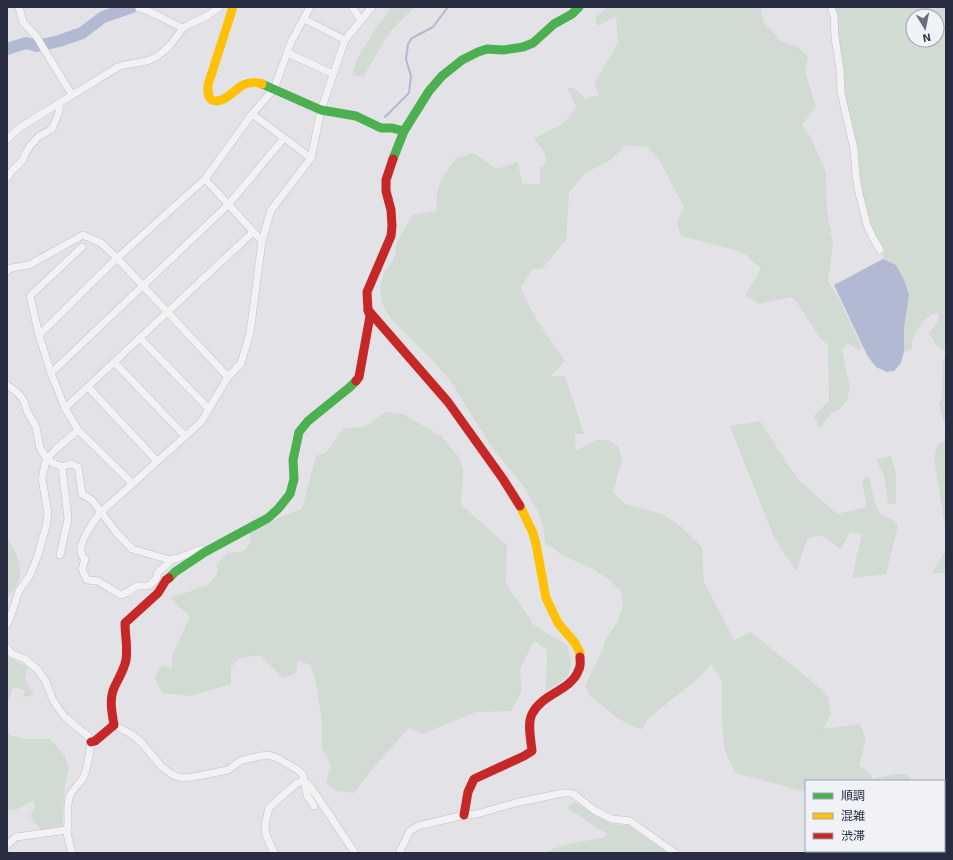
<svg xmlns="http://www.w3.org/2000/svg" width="953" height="860" font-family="'Exo 2','Noto Sans JP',sans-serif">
<rect width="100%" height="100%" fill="#e3e3e7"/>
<g fill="#d1dad3" fill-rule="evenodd">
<path d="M391,7H414L390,32L363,77L352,75L357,59L373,33Z"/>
<path d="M608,7H761L763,22L781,41L798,47L808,57L805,72L816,107L802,125L811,138L826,172L827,210L833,244L828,281L840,301L862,347L859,350L848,343L842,349L850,388L847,400L840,409L831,413L820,428L814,416L829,401L828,345L818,336L797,302L791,297L759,304L745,295L761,269L746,255L731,249L681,236L677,222L684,207L661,163L648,147L626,145L612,159L585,173L569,193L566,240L542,269H533L521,287C529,312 550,339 565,361L551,376H565L584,434H575L576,451L596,440H608L619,447L622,461L613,491L625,504L663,514L679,525L702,547L704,582L734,640L751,632L808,678L828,696L831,714L823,729L860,724L866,740L859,765L870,773L872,779L894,774H907L911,781H806V792L735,773L724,748L722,722V681L711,664L702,675L648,719L642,729L634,727L619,719L590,696L585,686L601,653L606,639L618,621L623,605L621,591L607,578L593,569L564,556L545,543L543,525L537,510L524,487L493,449L451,382L437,365L390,318L382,303L380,287L384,272L394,259L397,242L412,215L436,211L437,191L443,176L456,158L474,153L497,169L518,162L522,184H540V167L546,163L545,154L534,138L564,123L576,107L567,87L576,89L585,99L599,95L594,84L618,43L616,16L598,26L595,18Z"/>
<path d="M834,7H946V352L936,345L929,333L938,321L939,313L932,314L922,322L912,340V349L904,352V328L896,265L883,259L885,251L873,232L866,211L845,100ZM913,16H937V40H913Z"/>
<path d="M946,354V424L943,420L939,404L942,397V377L943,360Z"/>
<path d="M385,412L403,414L441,436L459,457L463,469L461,505L507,545L506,584L534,625L568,646L571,663L568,677L546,691L547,650L534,641L520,669L522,690L511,711L476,712L422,734L409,728L374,767L354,793L336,791L326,783L331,766L322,747V722L316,683L311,665L298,661L296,673L283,678L259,655L239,658L231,668V684L190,696L163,693L154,678L162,666L172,668V655L190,617L170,598L208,585L218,573L217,564L228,553L245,551L251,540L249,531L288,514L302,509L316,456L326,453L342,429L366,426Z"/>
<path d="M760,421L787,463L799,480L837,514L867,507L862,481L869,476L876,506L881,514L894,520L898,526L886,574L852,578L862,534L850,532L841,549L821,535L808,538L796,571L774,538L730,426Z"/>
<path d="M946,434V531L934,458L938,444L944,441Z"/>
<path d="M891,456L896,473V504H888L884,476L876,459Z"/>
<path d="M7,537C19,558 29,577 7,596Z"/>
<path d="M946,550V573H932Z"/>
<path d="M7,657L27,667L25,680L34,695L23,697L24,690L13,687L9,699L7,700Z"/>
<path d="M7,731L12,736L26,739H50L64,755L69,768L65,786L62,826L41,830L30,816L35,809L34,801H31L16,810L7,809Z"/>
<path d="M574,802L612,824L629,826L668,853H545C563,843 583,841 603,838L607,834L567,808Z"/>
<path d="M946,802V853H879L883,851H944V803Z"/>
</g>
<path fill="#b1bad2" d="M883,259L896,265L904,280L909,295L904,328V352L901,363L894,371L887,372L876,367L867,355L834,285Z"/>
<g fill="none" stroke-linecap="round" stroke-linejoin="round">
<path stroke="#b1bad2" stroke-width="2" d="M385,117L409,93L411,76L406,59L408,44L412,38L433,27L448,7"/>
<path stroke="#b1bad2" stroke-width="12" d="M7,49L26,43L37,46L59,41L82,33L103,17L132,7"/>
<defs>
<g id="street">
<path d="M19,7L23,22L36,36L72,95"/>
<path d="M352,7L361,20"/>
<path d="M831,7L834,16L835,37L840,70L841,93L854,149L856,175L858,189L867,225L873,238L880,250"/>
<path d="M139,8C155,12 168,22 183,28"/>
<path d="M304,19L345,40"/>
<path d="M288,53L333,74"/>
<path d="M252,114L311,158"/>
<path d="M7,139L21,127L35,118L118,67L124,65L147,61L156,57L164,51L171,44L183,28L190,24L207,16L220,7"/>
<path d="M7,178L12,171L22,161L25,154L30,146L38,137L52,129L59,112V103"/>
<path d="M262,241L271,210L311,158L321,110L345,40L372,7"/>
<path d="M82,247L30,296L39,335L51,373L65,408L78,430L132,483"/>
<path d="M7,271L11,268L29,265L83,235L101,243L117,258L228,377"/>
<path d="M39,335L117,258L205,179L252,114L274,89L291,42L310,7"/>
<path d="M140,338L209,409"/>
<path d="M114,362L185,436"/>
<path d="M51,373L228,205L284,138"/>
<path d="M7,385L18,393L24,401L27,411L36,427L40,448L47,459L53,463L62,467L71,464L78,467L82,494L92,500L116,532L132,549L170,560L178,558L202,549L204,552"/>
<path d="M88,387L157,461"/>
<path d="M65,408L253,232"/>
<path d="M60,555L68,519L62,467"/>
<path d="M170,560L169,563L158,572L156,579L150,585L146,586H137L128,592L121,595L98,581L87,580L82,569L85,559C83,557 81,554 81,551C79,542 95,519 100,513L201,422L228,377L241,363L250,333L262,241L205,179"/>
<path d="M7,624L10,618L19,591L30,575L37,558L46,527L48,513L42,479L45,464L47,459L56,449L78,430"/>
<path d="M7,648L12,654L25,659L38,670L46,682L53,700L59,709L65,717L90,738C92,746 87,770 83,778C79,785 72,789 69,798C67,806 68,814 68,823C68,826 67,828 67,832C68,839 70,846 72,853"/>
<path d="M114,725L131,734L141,742L162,767L173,775L182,778L193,777L228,770L242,760L261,756L269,755L279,759L298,770L303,775L307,795L314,806"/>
<path d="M304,781L310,786L355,853"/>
<path d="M944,797H946"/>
<path d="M7,845L16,837L67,830"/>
<path d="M274,853L266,835L265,825L269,808L275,802L297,783L304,781"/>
<path d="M399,853L410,831L418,826L464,815L477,814L515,803L563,793H570L575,795L594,810L612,819L630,821L675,853"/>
<path d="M870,853L872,851"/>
</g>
</defs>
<use href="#street" stroke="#c1c1c5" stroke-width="8"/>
<use href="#street" stroke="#f2f2f4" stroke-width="7"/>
<g stroke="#4caf50" stroke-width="9">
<path d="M262,84L321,110L356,116L381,128H392L404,131"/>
<path d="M393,159L404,131L429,91L442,76L462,60L478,52L487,49L503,50L523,47L533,43L554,24L572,14L579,7"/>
<path d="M169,578L175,572L205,552L268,518L278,509L290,494L294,479L293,460L299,432L308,421L350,387L356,381"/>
</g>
<g stroke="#ffc107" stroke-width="9">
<path d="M233,7L208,85C208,90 207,97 212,100C223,105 235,89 243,85C249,82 257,82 262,84"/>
<path d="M520,506L533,533L536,544L546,598L558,623L575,643L580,653V657"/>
</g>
<g stroke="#c62828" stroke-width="9">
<path d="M368,310L448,402L503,479L520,506"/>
<path d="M356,381L359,377L370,316L368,310L367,292L391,236L392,226L391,210L386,191V180L393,159"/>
<path d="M91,742L95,741L114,725C112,713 109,700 114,688C118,679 124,670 126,660C128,648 125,635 125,623L158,593L166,580L169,578"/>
<path d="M464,815L468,792L474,779L524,756L532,751C531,740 527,724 532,714C542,693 572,691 579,669C581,666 580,661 580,657"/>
</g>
</g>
<rect width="953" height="860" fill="none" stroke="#292d41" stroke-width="16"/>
<rect x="805" y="780" width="140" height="72" fill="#f0f2f7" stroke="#a0a3ae"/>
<rect x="813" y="793" width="20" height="6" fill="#4caf50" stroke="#a0a3ae"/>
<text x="841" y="800" font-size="12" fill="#292d41">順調</text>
<rect x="813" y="813" width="20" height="6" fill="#ffc107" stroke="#a0a3ae"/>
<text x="841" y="820" font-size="12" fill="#292d41">混雑</text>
<rect x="813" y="833" width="20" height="6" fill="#c62828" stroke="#a0a3ae"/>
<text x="841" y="840" font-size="12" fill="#292d41">渋滞</text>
<g transform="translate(925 28) rotate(170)"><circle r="19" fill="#f0f2f7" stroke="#a0a3ae"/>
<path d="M0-3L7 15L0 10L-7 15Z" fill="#6a6d7b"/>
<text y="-6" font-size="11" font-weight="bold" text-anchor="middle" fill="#292d41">N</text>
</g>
</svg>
